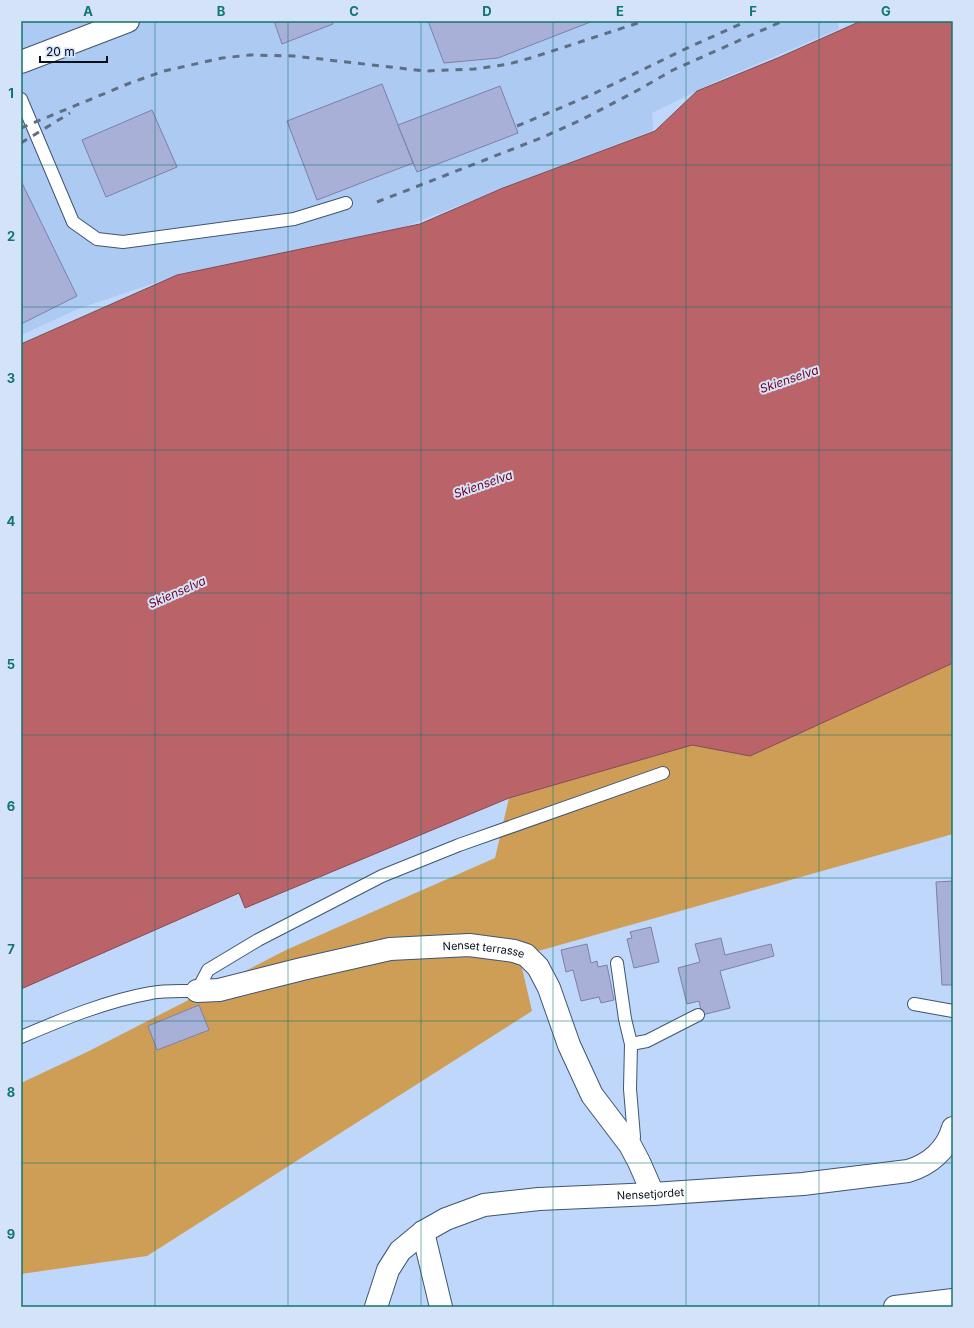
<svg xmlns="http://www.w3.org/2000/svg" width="974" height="1328" font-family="Inter,sans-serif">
<rect width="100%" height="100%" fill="#bed7fa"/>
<path fill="#adcaf3" d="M21,21H837L839,29L719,80L652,113L653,130L216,300L204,272L169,278L78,309L21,335Z"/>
<path fill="#ce9e56" d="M953,663V834L542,950L519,955L532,1011L147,1256L21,1274V1083L87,1052L286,950L495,858L509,798L692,745L750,756Z"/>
<path fill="#ba6369" stroke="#854a52" d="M861,21H953V663L750,756L692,745L509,798L245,908L239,893L21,989V344L177,275L420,224L503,188L655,131L697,91L780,57Z"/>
<g fill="#a9b0d7" stroke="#7b81a6">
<path d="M274,21H332L333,24L282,44Z"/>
<path d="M428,21H593L498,58L444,63Z"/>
<path d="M382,84L413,163L317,200L287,121Z"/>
<path d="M500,86L518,133L417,172L398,125Z"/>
<path d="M152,110L177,167L106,197L82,140Z"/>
<path d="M21,181L77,296L21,324Z"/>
<path d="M953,881V985H942L936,882Z"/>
<path d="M651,927L659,962L634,968L627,939L632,938L630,932Z"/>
<path d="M721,938L725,955L771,944L774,956L720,971L730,1008L702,1015L699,1001L687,1004L678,968L700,962L695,944Z"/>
<path d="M587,944L591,963L597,961L598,967L607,965L614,1000L601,1003L599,997L581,1001L573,970L566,972L561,950Z"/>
<path d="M199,1005L209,1030L157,1050L148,1026Z"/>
</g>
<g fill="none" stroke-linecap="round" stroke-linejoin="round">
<defs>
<g id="service">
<path d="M21,99L73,222L97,239L123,242L294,219L346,203"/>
<path d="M617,963L625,1019L631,1044L630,1089L634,1137L630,1145"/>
<path d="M914,1004L953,1011"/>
<path d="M21,1037C63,1019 106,1001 151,993C165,990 182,991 197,991L208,970L258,940L382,876L459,845L663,773"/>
<path d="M631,1044L647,1041L698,1015"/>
</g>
<g id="minor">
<path d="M21,62L128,21"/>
<path id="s1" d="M197,991L219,990L302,969L390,949L469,945L514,951L526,955L538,967L549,988L569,1045L592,1095L630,1145L639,1162L653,1194"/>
<path d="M423,1232L441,1307"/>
<path id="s2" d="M376,1307L388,1270L400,1251L423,1232L446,1219L484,1205L539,1199L653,1194L803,1184L908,1171C929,1165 947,1150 953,1128"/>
<path d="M895,1307L953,1300"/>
</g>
</defs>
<use href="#service" stroke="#3f5572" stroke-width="14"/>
<use href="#minor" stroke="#3f5572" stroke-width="24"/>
<use href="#service" stroke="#fff" stroke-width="12"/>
<use href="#minor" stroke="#fff" stroke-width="22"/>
<g stroke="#5e6e84" stroke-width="3" stroke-dasharray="7 7" stroke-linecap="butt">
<path d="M517,126L591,95L683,50L747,21"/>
<path d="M21,128L130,83L164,71L222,58L250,55L294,56L425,71L474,69L509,64L534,57L644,21"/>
<path d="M21,143L70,113"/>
<path d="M377,202L541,138L581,120L640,89L673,70L783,21"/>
</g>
</g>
<path fill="none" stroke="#0f766e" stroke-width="1" stroke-opacity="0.55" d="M155,21V1307M288,21V1307M421,21V1307M553,21V1307M686,21V1307M819,21V1307M21,165H953M21,307H953M21,450H953M21,593H953M21,735H953M21,878H953M21,1021H953M21,1163H953"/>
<g text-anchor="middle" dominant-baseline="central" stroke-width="4" stroke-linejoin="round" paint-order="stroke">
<g font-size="11" fill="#08101c" stroke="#d4e3f8">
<text stroke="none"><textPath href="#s1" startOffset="292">Nenset terrasse</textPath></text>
<text stroke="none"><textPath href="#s2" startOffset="325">Nensetjordet</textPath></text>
</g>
<g font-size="12" font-style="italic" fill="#73001f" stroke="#d4e3f8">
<text transform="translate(789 379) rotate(-19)">Skienselva</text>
<text transform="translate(483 484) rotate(-19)">Skienselva</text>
<text transform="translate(177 592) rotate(-24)">Skienselva</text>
</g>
</g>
<rect width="974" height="1328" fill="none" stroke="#d4e3f8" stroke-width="44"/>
<path d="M40 56v6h67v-6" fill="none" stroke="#08101c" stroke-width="2"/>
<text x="46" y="56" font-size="12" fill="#08101c" stroke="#d4e3f8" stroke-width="3" paint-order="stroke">20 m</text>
<rect x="22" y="22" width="930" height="1284" fill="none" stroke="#0f766e" stroke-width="1.5"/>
<g font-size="13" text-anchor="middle" font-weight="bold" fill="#0f766e">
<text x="88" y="16">A</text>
<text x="221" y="16">B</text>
<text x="354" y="16">C</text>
<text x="487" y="16">D</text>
<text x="620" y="16">E</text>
<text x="753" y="16">F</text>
<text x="886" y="16">G</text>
<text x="11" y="98">1</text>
<text x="11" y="241">2</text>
<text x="11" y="383">3</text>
<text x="11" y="526">4</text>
<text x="11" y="669">5</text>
<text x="11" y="811">6</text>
<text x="11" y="954">7</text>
<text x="11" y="1097">8</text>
<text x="11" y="1239">9</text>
</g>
</svg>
